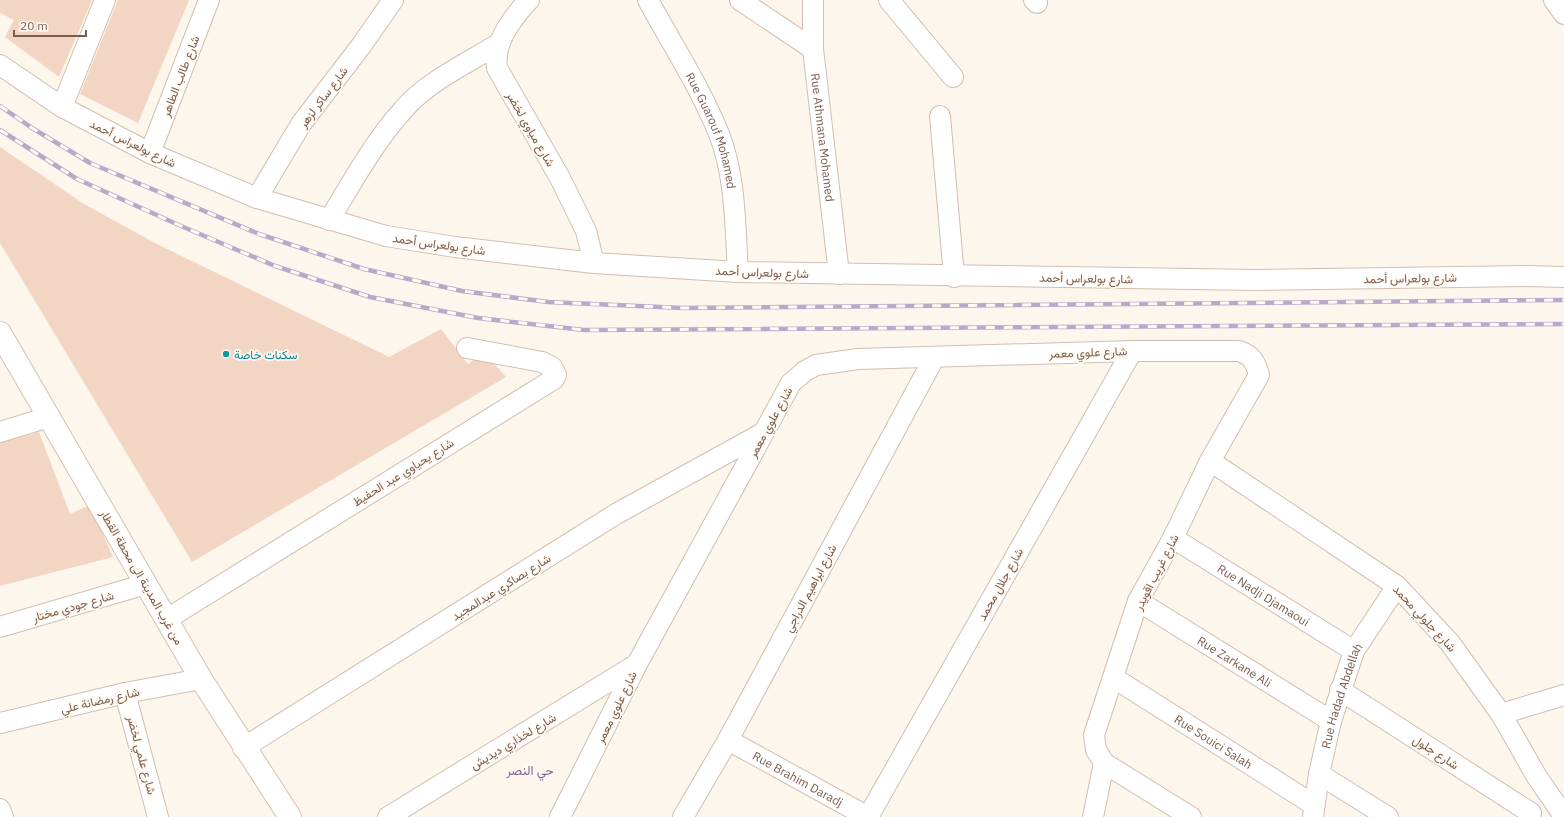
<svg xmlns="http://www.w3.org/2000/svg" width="1564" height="817" font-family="'IBM Plex Sans',Vazirmatn,sans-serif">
<rect width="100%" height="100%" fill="#fdf6ec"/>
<g fill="#f3d5c3">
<path d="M0,0H92L59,77L5,37L14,20L0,13Z"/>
<path d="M118,0H189L138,123L80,94Z"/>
<path d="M0,147L84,204L155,243L389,357L441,329L468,364L484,352L506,377L192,562L0,243Z"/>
<path d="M39,432L70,514L90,505L113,557L0,586V443Z"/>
</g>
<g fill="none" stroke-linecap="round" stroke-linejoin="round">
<defs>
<g id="street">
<path d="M529,0C512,18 493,43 497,68L560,178L586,231L594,263"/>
<path id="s1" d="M648,0C672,44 700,87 719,134C736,177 735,227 738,272"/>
<path d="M740,0L813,49"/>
<path id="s2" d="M813,0V49L839,274"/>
<path d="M889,0L953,77"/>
<path d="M1034,0L1037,3"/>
<path d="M1554,0L1564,14"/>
<path d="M0,65L62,107L150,153L257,198L386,236L455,247L594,263L738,272L1256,280L1526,276L1564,277"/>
<path d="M62,107L105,0"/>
<path d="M940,116L954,277"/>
<path d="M150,153L209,0"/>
<path d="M257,198L301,124L361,46L393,0"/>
<path d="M329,220C352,183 373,143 403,110C428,81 466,64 498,44"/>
<path d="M0,432L49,417"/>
<path d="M1210,461L1397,586L1450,643L1501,714L1537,777L1564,816"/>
<path id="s3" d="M1173,538L1354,651"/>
<path id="s4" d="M1138,601L1331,721"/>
<path d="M167,619L554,379L556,375L552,367L542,362L467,348"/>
<path d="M0,627L146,584"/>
<path id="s5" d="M1114,678L1314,805"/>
<path d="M1340,690L1531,813"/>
<path d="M125,693L158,817"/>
<path d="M1501,714L1564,695"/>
<path d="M0,723L125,693L201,679"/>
<path id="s6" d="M728,740L868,817"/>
<path d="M243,748L616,514L763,433"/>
<path d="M1104,763L1191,817"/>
<path d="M1319,774L1388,817"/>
<path d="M0,809L3,817"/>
<path d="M388,817L637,664"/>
<path d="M560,817L637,664L791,383L805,371L816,365L858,359L1132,351H1239C1252,355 1256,363 1259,375L1210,461L1173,538L1138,601L1094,735L1096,750L1104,763L1093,817"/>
<path d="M683,817L728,740L934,358"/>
<path d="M868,817L1132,351"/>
<path id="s7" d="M1313,817L1319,774L1331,721L1354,651L1397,586"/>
</g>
<path id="secondary" d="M0,333L201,679L290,817"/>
</defs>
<use href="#street" stroke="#d1beb0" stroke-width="22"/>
<use href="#secondary" stroke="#d6c0b0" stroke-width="24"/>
<use href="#street" stroke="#fff" stroke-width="20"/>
<use href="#secondary" stroke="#fff" stroke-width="22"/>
<defs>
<g id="rail">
<path d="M0,106L32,128L90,163L259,234L364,269L462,291L548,302L683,308L1564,300"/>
<path d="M0,130L77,179L181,226L275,266L370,297L478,318L584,330L1564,324"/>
</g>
</defs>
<use href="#rail" stroke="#b9a8c9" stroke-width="4.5"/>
<use href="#rail" stroke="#fffaf3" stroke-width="3" stroke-dasharray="9" stroke-linecap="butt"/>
</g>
<circle fill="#0f9aa8" stroke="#fffaf3" stroke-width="1.5" cx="226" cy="354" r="4"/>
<g text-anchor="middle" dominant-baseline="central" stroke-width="3.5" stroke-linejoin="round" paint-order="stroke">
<g font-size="12" fill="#7a5c4d" stroke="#fffaf3">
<text transform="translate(180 76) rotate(-69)">شارع طالب الطاهر</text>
<text transform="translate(323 97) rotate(-53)">شارع ساكر لزهر</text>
<text transform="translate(531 129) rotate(60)">شارع مياوي لخضر</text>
<text stroke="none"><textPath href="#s1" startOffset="146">Rue Guarouf Mohamed</textPath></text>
<text stroke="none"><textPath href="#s2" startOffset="138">Rue Athmana Mohamed</textPath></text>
<text transform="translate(133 143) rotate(26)">شارع بولعراس أحمد</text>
<text transform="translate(439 244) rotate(8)">شارع بولعراس أحمد</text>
<text transform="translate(762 272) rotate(2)">شارع بولعراس أحمد</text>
<text transform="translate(1086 278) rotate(1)">شارع بولعراس أحمد</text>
<text transform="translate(1410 278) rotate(-1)">شارع بولعراس أحمد</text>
<text transform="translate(1088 352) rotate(-2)">شارع علوي معمر</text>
<text transform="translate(770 422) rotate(-61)">شارع علوي معمر</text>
<text transform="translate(403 472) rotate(-32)">شارع يحياوي عبد الحفيظ</text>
<text transform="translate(1156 572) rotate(-63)">شارع غريب اقويدر</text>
<text transform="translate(142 577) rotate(60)">من غرب المدينة الى محطة القطار</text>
<text transform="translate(1000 584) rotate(-61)">شارع جلال محمد</text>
<text transform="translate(501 587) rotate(-32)">شارع بصاكري عبدالمجيد</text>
<text transform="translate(810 588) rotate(-62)">شارع ابراهيم الدراجي</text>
<text stroke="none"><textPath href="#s3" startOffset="107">Rue Nadji Djamaoui</textPath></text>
<text transform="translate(73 606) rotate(-16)">شارع جودي مختار</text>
<text transform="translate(1425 618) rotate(47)">شارع جلولي محمد</text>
<text stroke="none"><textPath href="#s4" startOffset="114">Rue Zarkane Ali</textPath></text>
<text stroke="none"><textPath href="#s7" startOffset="125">Rue Hadad Abdellah</textPath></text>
<text transform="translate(100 700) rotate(-13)">شارع رمضانة علي</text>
<text transform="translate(616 707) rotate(-64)">شارع علوي معمر</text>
<text transform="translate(513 741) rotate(-31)">شارع لخذاري ديديش</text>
<text stroke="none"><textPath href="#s5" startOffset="118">Rue Souici Salah</textPath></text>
<text transform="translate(1436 752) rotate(33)">شارع جلول</text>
<text transform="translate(142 755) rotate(75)">شارع علمي لخضر</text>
<text stroke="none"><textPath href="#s6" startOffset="80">Rue Brahim Daradj</textPath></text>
</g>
<g font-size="12" fill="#0d838f" stroke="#fffaf3" text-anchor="start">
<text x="234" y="354">سكنات خاصة</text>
</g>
<g font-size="13" fill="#846695" stroke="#fffaf3">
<text x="530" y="770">حي النصر</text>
</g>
</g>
<path d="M14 30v6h72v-6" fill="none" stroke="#7a5c4d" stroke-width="2"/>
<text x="20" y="30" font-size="12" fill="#7a5c4d" stroke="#fffaf3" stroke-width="3" paint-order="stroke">20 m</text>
</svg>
